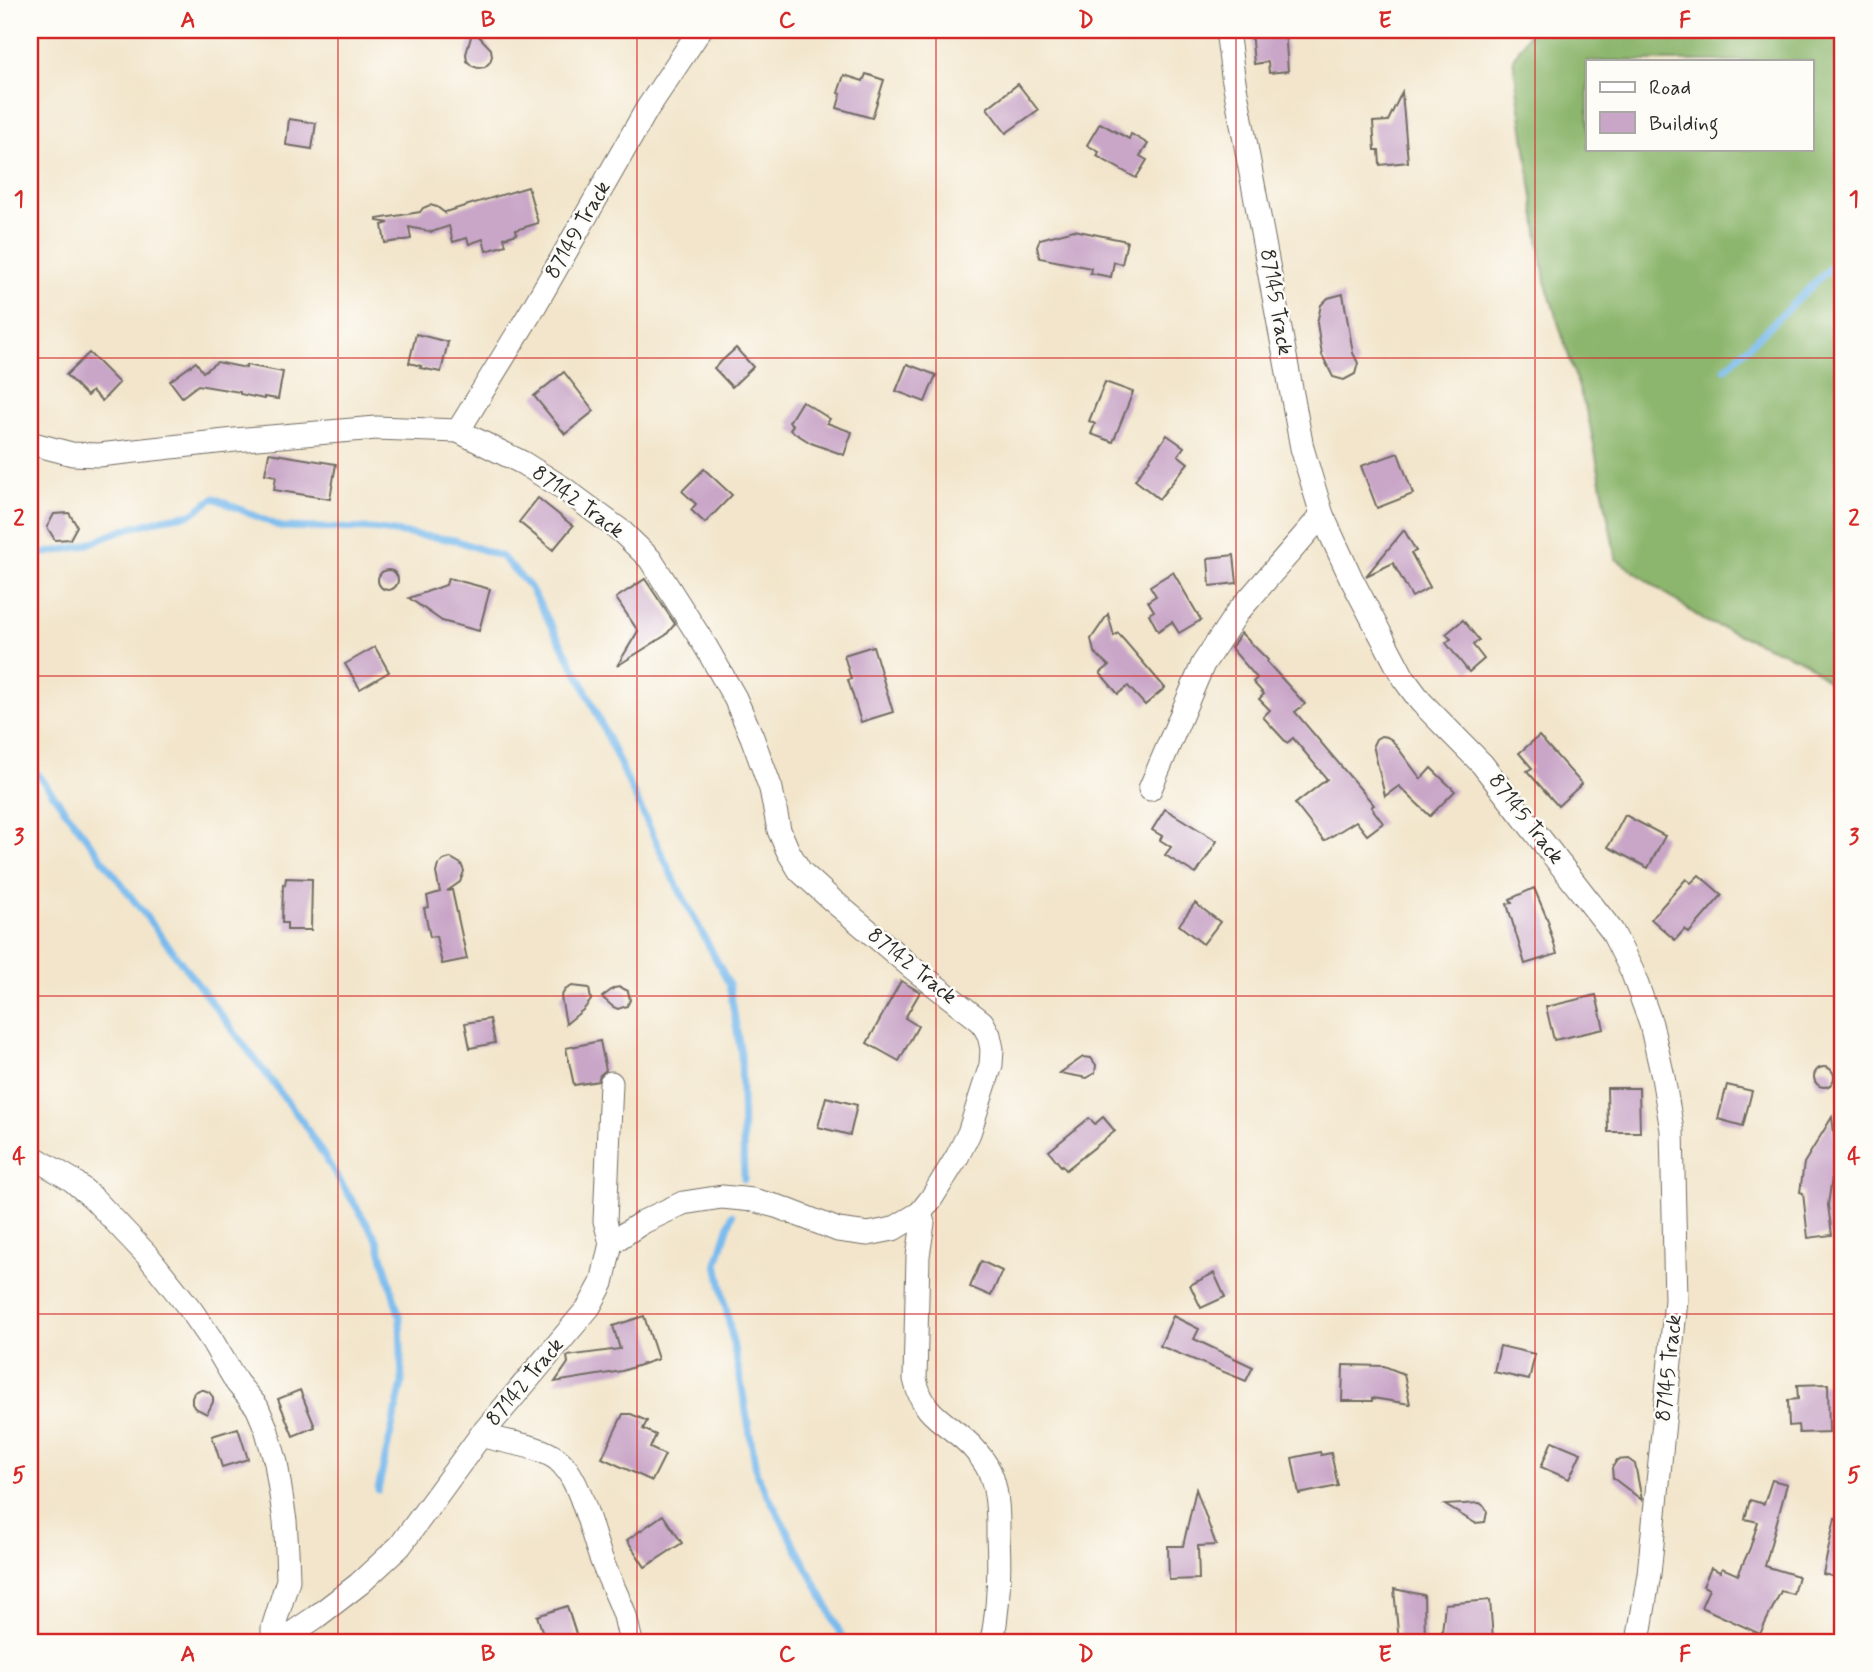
<svg xmlns="http://www.w3.org/2000/svg" width="1873" height="1672" font-family="Mynerve,sans-serif">
<rect width="100%" height="100%" fill="#fdfcf7"/>
<filter id="ink" filterUnits="userSpaceOnUse"><feTurbulence type="fractalNoise" baseFrequency=".0143" numOctaves="2"/><feDisplacementMap in="SourceGraphic" scale="14" xChannelSelector="R" yChannelSelector="G"/><feConvolveMatrix kernelMatrix="1 2 1 2 8 2 1 2 1" color-interpolation-filters="sRGB"/></filter>
<filter id="wash" filterUnits="userSpaceOnUse"><feTurbulence type="fractalNoise" baseFrequency=".00686" numOctaves="4" result="noise"/><feDisplacementMap in="SourceGraphic" scale="28" xChannelSelector="R" yChannelSelector="G"/><feGaussianBlur stdDeviation="1.57" result="paint"/><feColorMatrix in="noise" values="0 0 0 0 0 0 0 0 0 0 0 0 0 0 0 0 0 1.4 0 .05"/><feComposite in="paint" operator="in"/></filter>
<g filter="url(#wash)">
<rect width="100%" height="100%" fill="#f2e5cb"/>
<path fill="#8cb66d" stroke="#5c704c" stroke-width="2" fill-rule="evenodd" d="M1531,30H1843V695L1806,662L1705,621L1616,559L1589,420L1545,281L1513,59ZM1588,61H1812V149H1588Z"/>
<g fill="none" stroke-linecap="round" stroke-linejoin="round">
<g stroke="#78baed" stroke-width="7">
<path d="M1725,369L1843,256"/>
<path d="M30,556L83,546L123,530L163,519L191,514L214,498L281,527L371,529L455,540L502,557L530,587L581,680L672,876L729,984L741,1054L744,1179"/>
<path d="M30,764L302,1121L378,1241L400,1318L402,1384L378,1490"/>
<path d="M732,1215L717,1263L742,1388L757,1475L828,1607L844,1642"/>
</g>
</g>
<g id="blocks">
<g fill="#c9a6c8">
<path d="M473,30L491,49L492,56L490,62L485,67L478,68L472,66L467,61L466,54Z"/>
<path d="M1251,30H1285L1288,71L1269,73L1268,62L1254,64Z"/>
<path d="M866,74L884,80L872,118L837,108L841,94L838,93L844,75L863,81Z"/>
<path d="M1018,84L1038,110L1006,133L987,108Z"/>
<path d="M1402,92L1408,162L1380,165L1379,150H1375L1373,122L1388,121Z"/>
<path d="M289,119L316,123L312,149L286,145Z"/>
<path d="M1100,123L1129,139L1131,134L1148,144L1140,156L1147,160L1136,178L1097,156L1099,152L1087,145Z"/>
<path d="M528,187L538,223L516,230L517,234L504,238L506,245L486,251L483,239L469,244L467,238L453,242L449,226L432,232L409,227L411,239L385,243L382,225L389,223L377,221V219L420,212L423,208L430,205L437,207L445,213V212Z"/>
<path d="M1074,230L1127,241L1122,264L1114,262L1111,277L1090,273L1091,268L1040,258L1037,247L1040,239Z"/>
<path d="M1343,294L1353,353L1358,363L1355,374L1344,380L1333,377L1322,355L1317,323L1321,305L1328,298Z"/>
<path d="M416,334L448,342L441,372L420,368L421,366L409,363Z"/>
<path d="M736,348L753,367L732,387L714,368Z"/>
<path d="M89,353L119,383L102,401L92,391L87,396L66,375Z"/>
<path d="M196,362L203,372L217,362L246,368V365L283,372L278,399L264,397V399L240,394V392L198,385L182,397L170,381Z"/>
<path d="M907,364L936,375L925,402L896,391Z"/>
<path d="M564,372L594,411L565,434L534,396Z"/>
<path d="M1105,382L1133,392L1113,442L1091,434L1095,424L1089,421Z"/>
<path d="M802,401L830,419L827,423L852,432L844,455L811,443L790,430L793,425L789,422Z"/>
<path d="M1167,435L1184,447L1178,455L1188,463L1159,499L1135,480Z"/>
<path d="M269,453L336,464L330,499L274,490L276,476L265,474Z"/>
<path d="M1398,453L1413,494L1377,508L1361,466Z"/>
<path d="M704,469L732,495L705,523L691,510L696,504L682,491Z"/>
<path d="M538,498L573,526L553,550L519,522Z"/>
<path d="M69,513L77,526L70,539L55,540L47,527L54,514Z"/>
<path d="M1404,530L1416,551L1411,553L1430,587L1412,597L1393,563L1366,576Z"/>
<path d="M1234,555L1237,583L1210,586L1208,558Z"/>
<circle cx="388" cy="580" r="10"/>
<path d="M1173,572L1201,620L1179,633L1172,622L1158,631L1149,614L1154,611L1148,601L1156,596L1150,586Z"/>
<path d="M448,578L490,589L479,631L442,621L409,598L446,585Z"/>
<path d="M645,579L675,624L666,635L617,666L638,631L616,598Z"/>
<path d="M1108,614L1114,636L1118,633L1165,688L1145,705L1128,686L1118,694L1100,673L1109,666L1094,652L1091,639Z"/>
<path d="M1463,620L1479,640L1473,645L1484,659L1469,672L1446,643L1451,639L1446,634Z"/>
<path d="M1241,633L1268,660L1267,662L1305,704L1295,712L1374,805L1371,807L1383,823L1367,835L1356,821L1324,841L1295,804L1327,779L1293,738L1287,743L1263,717L1270,710L1259,699L1264,694L1253,682L1257,678L1231,648Z"/>
<path d="M873,646L893,712L861,722L848,680L851,679L844,655Z"/>
<path d="M375,647L389,672L360,689L345,664Z"/>
<path d="M1381,736L1387,737L1392,740L1421,779L1431,768L1455,791L1430,816L1399,786L1385,796L1373,745L1376,739Z"/>
<path d="M1539,736L1582,784L1558,806L1527,771L1532,768L1519,753Z"/>
<path d="M1165,809L1217,841L1196,874L1165,855L1171,847L1160,840L1162,836L1152,830Z"/>
<path d="M1625,815L1665,836L1648,868L1608,847Z"/>
<path d="M451,858L461,864L464,871L460,882L447,891L452,890L467,959L442,964L436,936L430,937L424,908L429,907L427,896L440,892L436,873L438,865L444,860Z"/>
<path d="M1699,875L1722,895L1689,933L1685,929L1675,940L1651,919L1686,879L1691,883Z"/>
<path d="M286,878L312,879L311,930H287V923H282L283,884L285,885Z"/>
<path d="M1534,888L1549,923L1548,924L1557,954L1525,964L1507,904L1512,903L1510,899Z"/>
<path d="M1195,903L1220,922L1203,944L1179,925Z"/>
<path d="M901,981L920,992L905,1018L918,1026L899,1061L867,1043Z"/>
<path d="M572,986L589,988L591,1000L584,1009L566,1024L561,997L565,990Z"/>
<path d="M620,987L628,991L630,1000L627,1006L618,1009L613,1007L602,997L614,988Z"/>
<path d="M1596,995L1604,1029L1554,1040L1546,1007Z"/>
<path d="M490,1019L495,1043L470,1048L465,1023Z"/>
<path d="M600,1041L606,1070L600,1075L598,1081L574,1085L566,1048Z"/>
<path d="M1083,1057L1091,1058L1096,1065L1095,1073L1087,1078L1060,1073Z"/>
<circle cx="1824" cy="1077" r="10"/>
<path d="M1727,1085L1752,1091L1743,1126L1718,1119Z"/>
<path d="M1607,1088H1639L1640,1132H1608Z"/>
<path d="M826,1097L857,1105L850,1135L818,1127Z"/>
<path d="M1103,1117L1115,1131L1066,1170L1062,1165L1061,1166L1049,1151L1089,1118L1095,1124Z"/>
<path d="M1832,1117L1836,1150L1828,1205L1832,1235L1808,1238L1803,1193L1800,1192L1804,1163Z"/>
<path d="M981,1261L1002,1271L991,1296L970,1287Z"/>
<path d="M1214,1273L1225,1297L1201,1308L1190,1285Z"/>
<path d="M644,1316L658,1359L622,1371L555,1382L568,1363L567,1356L620,1349L613,1326Z"/>
<path d="M1173,1316L1199,1329L1194,1339L1253,1367L1246,1381L1160,1346Z"/>
<path d="M1500,1346L1535,1354L1529,1380L1494,1372Z"/>
<path d="M1343,1365L1384,1366L1404,1374L1410,1404L1372,1398V1401H1342Z"/>
<path d="M1828,1384L1829,1432L1799,1433L1798,1425L1789,1426L1788,1400L1798,1399L1797,1385Z"/>
<path d="M199,1390H204L209,1392L213,1397V1402L207,1414L195,1408L192,1404V1398L194,1393Z"/>
<path d="M300,1390L315,1427L293,1436L278,1399Z"/>
<path d="M623,1414H631L647,1421L643,1429L656,1435L650,1448L665,1455L652,1481L602,1458Z"/>
<path d="M238,1428L248,1459L222,1467L212,1436Z"/>
<path d="M1552,1441L1581,1453L1569,1479L1541,1467Z"/>
<path d="M1320,1452L1321,1455L1331,1453L1338,1486L1299,1494L1292,1458Z"/>
<path d="M1628,1459L1635,1464L1642,1500L1613,1478L1612,1468L1617,1460Z"/>
<path d="M1772,1480L1787,1484L1765,1566L1798,1576L1793,1594L1781,1591L1760,1634L1701,1607L1709,1589L1703,1586L1711,1568L1720,1572L1722,1568L1738,1575L1750,1548L1758,1522L1745,1519L1750,1500L1764,1504Z"/>
<path d="M1196,1489L1216,1545L1198,1546L1199,1579L1169,1580L1168,1546H1183Z"/>
<path d="M1480,1503L1485,1507L1487,1512L1485,1522L1475,1523L1445,1505Z"/>
<path d="M663,1515L682,1543L645,1567L627,1540Z"/>
<path d="M1835,1518L1843,1519V1579L1823,1574Z"/>
<path d="M1394,1589L1424,1595L1425,1642H1399Z"/>
<path d="M1490,1600L1493,1639L1441,1642L1445,1604Z"/>
<path d="M567,1606L577,1637L561,1642H546L537,1616Z"/>
</g>
</g>
</g>
<g filter="url(#ink)">
<use href="#blocks" fill-opacity="0" stroke="#716c63" stroke-width="2"/>
<g fill="none" stroke-linecap="round" stroke-linejoin="round">
<defs>
<g id="minor">
<path d="M1227,30L1233,76L1302,448L1322,515L1351,578L1404,679L1421,702L1482,764L1612,931L1632,971L1651,1024L1663,1077L1672,1130L1676,1300L1649,1574L1638,1642"/>
<path d="M458,431L534,307L647,109L700,30"/>
<path d="M30,443L72,454L99,455L235,440L376,428L458,431L523,463L563,488L621,531L650,559L706,647L735,698L752,737L771,789L779,830L788,851L800,871L832,900L915,970L982,1022L989,1035L992,1049L991,1065L969,1133L957,1157L931,1199L920,1213L893,1229L868,1234L838,1230L779,1207L753,1200L722,1197L683,1203L643,1222L611,1243L602,1283L589,1307L481,1435L400,1546L359,1584L316,1617L279,1642"/>
<path d="M1150,789L1203,664L1237,613L1322,515"/>
<path d="M33,1157L72,1180L93,1198L148,1256L191,1310L211,1339L237,1383L257,1407L266,1428L276,1463L285,1521L287,1551L288,1580L273,1628V1642"/>
<path d="M920,1213L923,1223L918,1256L915,1379C924,1421 951,1422 975,1450C982,1458 989,1468 992,1478C998,1496 998,1516 998,1536C1000,1573 999,1606 992,1642"/>
<path d="M611,1243L605,1221L611,1083"/>
<path d="M481,1435C505,1443 536,1444 557,1459C581,1477 591,1534 602,1561C609,1580 619,1597 625,1616C627,1625 629,1634 631,1642"/>
</g>
</defs>
<use href="#minor" stroke="#716c63" stroke-width="25"/>
<use href="#minor" stroke="#fff" stroke-width="23"/>
</g>
</g>
<path fill="none" stroke="#d62828" stroke-width="2" stroke-opacity="0.55" d="M338,30V1642M637,30V1642M936,30V1642M1236,30V1642M1535,30V1642M30,358H1843M30,676H1843M30,996H1843M30,1314H1843"/>
<g text-anchor="middle" dominant-baseline="central" stroke-width="5" stroke-linejoin="round" paint-order="stroke">
<g font-size="21" fill="#2b2b2b" stroke="#fdfcf7">
<text transform="translate(578 230) rotate(-60)">87149 Track</text>
<text transform="translate(1276 302) rotate(80)">87145 Track</text>
<text transform="translate(578 502) rotate(36)">87142 Track</text>
<text transform="translate(1526 819) rotate(52)">87145 Track</text>
<text transform="translate(912 966) rotate(39)">87142 Track</text>
<text transform="translate(1669 1368) rotate(-84)">87145 Track</text>
<text transform="translate(525 1382) rotate(-50)">87142 Track</text>
</g>
</g>
<rect width="1873" height="1672" fill="none" stroke="#fdfcf7" stroke-width="77"/>
<rect x="1586" y="60" width="228" height="91" fill="#fdfcf7" stroke="#a9a8a5" stroke-width="2"/>
<rect x="1600" y="82" width="35" height="10" fill="#ffffff" stroke="#a9a8a5" stroke-width="2"/>
<text x="1649" y="94" font-size="21" fill="#2b2b2b">Road</text>
<rect x="1600" y="112" width="35" height="21" fill="#c9a6c8" stroke="#a9a8a5" stroke-width="2"/>
<text x="1649" y="130" font-size="21" fill="#2b2b2b">Building</text>
<rect x="38" y="38" width="1796" height="1596" fill="none" stroke="#d62828" stroke-width="2.5"/>
<g font-size="23" text-anchor="middle" font-weight="bold" fill="#d62828">
<text x="188" y="27">A</text>
<text x="488" y="27">B</text>
<text x="787" y="27">C</text>
<text x="1086" y="27">D</text>
<text x="1385" y="27">E</text>
<text x="1685" y="27">F</text>
<text x="19" y="206">1</text>
<text x="1854" y="206">1</text>
<text x="19" y="525">2</text>
<text x="1854" y="525">2</text>
<text x="19" y="844">3</text>
<text x="1854" y="844">3</text>
<text x="19" y="1163">4</text>
<text x="1854" y="1163">4</text>
<text x="19" y="1482">5</text>
<text x="1854" y="1482">5</text>
<text x="188" y="1661">A</text>
<text x="488" y="1661">B</text>
<text x="787" y="1661">C</text>
<text x="1086" y="1661">D</text>
<text x="1385" y="1661">E</text>
<text x="1685" y="1661">F</text>
</g>
</svg>
